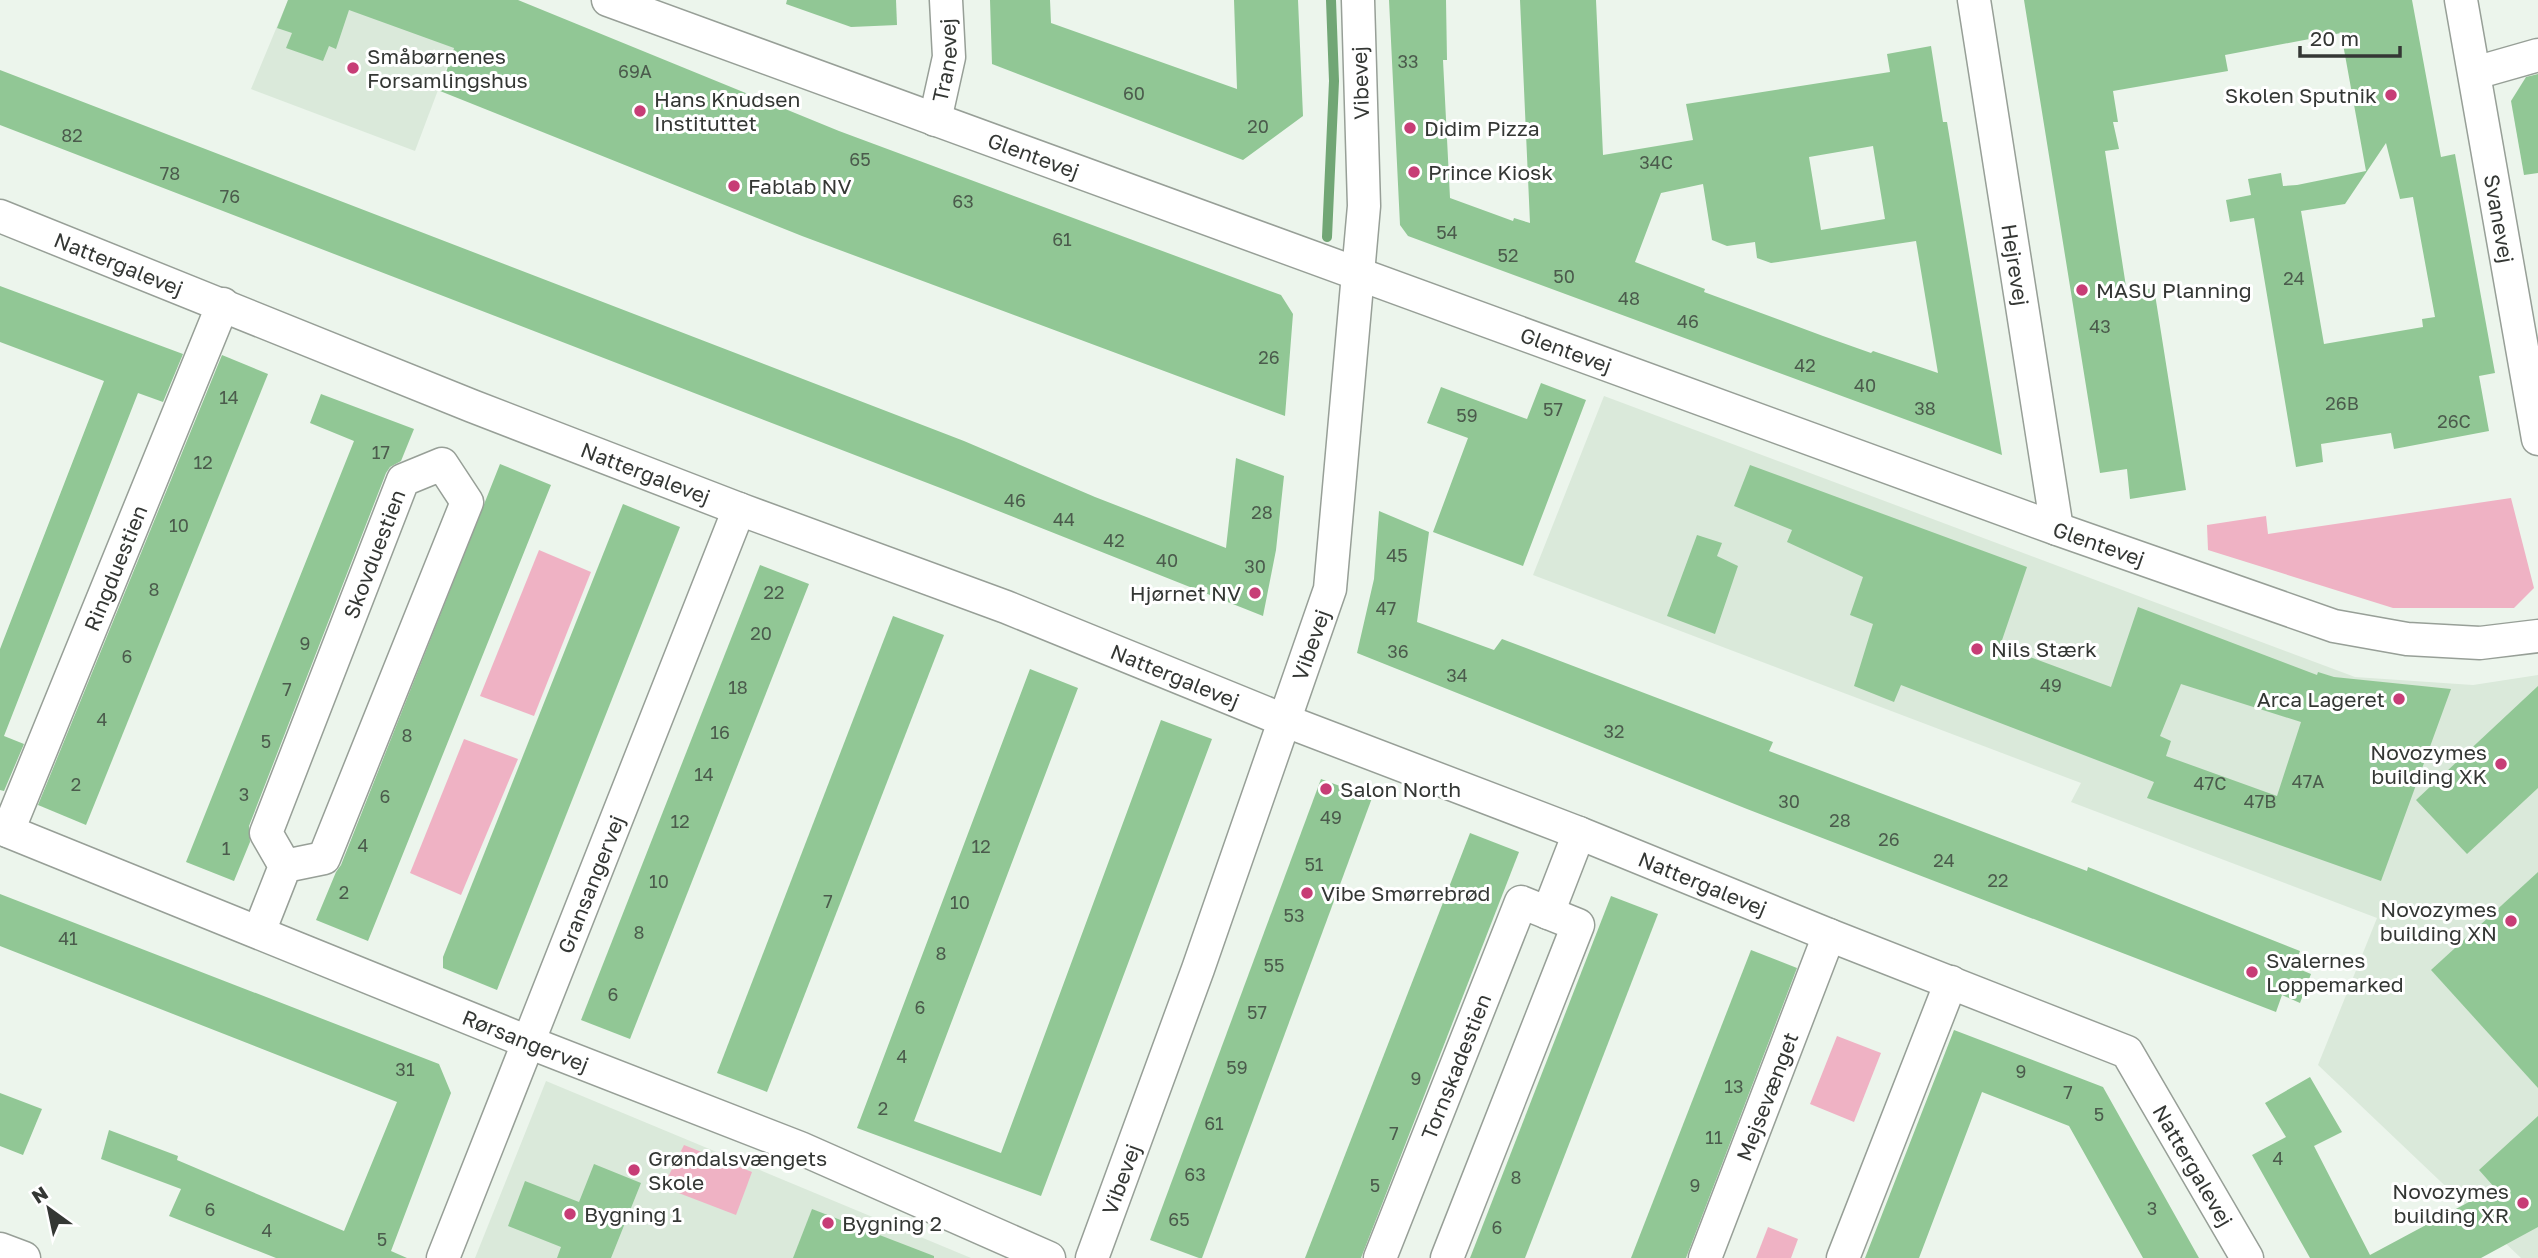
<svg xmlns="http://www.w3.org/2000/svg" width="2538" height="1258" font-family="'Golos Text',sans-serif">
<rect width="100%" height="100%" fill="#ecf5ec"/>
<g fill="#dae9da">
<path d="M288,0H472L415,151L251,89Z"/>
<path d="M1604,396L2355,677L2473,685L2538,675V1258H2521L2318,1065L2377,918L2071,802L2081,783L1533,575Z"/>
<path d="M546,1081L971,1258H475Z"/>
</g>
<g fill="#efb2c4">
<path d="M2511,498L2534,588L2514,608H2393L2208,550L2207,525L2266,516L2268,534Z"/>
<path d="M539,550L591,572L534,716L480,696Z"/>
<path d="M464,739L518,759L461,895L410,873Z"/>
<path d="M1837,1036L1881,1053L1854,1122L1810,1104Z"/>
<path d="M684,1145L752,1172L736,1215L663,1187Z"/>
<path d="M1768,1227L1798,1239L1791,1258H1756Z"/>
</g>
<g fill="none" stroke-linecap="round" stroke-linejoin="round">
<path stroke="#71a675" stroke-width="10" d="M1327,237L1334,81L1331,0"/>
</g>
<g fill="#91c795" fill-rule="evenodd">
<path d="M288,0H518L839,131L1281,295L1293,314L1285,416L802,236L440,91L454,48L349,10L336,49L329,46L323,61L286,48L292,33L277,28Z"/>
<path d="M787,0H896L897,25L851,27L786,4Z"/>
<path d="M990,0H1050L1051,23L1237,89L1234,0H1298L1303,116L1243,160L992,64Z"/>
<path d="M1389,0H1446L1447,60H1443L1450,198L1513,221L1514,218L1530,223L1520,0H1596L1603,155L1693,140L1686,104L1890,72L1887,54L1931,46L1943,122H1947L2002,455L1408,236L1400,225ZM1873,146L1885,219L1821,230L1809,157ZM1703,184L1712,240L1727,246L1755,242L1757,258L1771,263L1916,241L1938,373L1873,351L1871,353L1823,336L1704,292L1705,289L1635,262L1661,193Z"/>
<path d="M2024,0H2412L2441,157L2455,154L2495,373L2479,376L2489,431L2394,449L2391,433L2321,444L2323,462L2296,467L2254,218L2230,222L2226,200L2251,195L2248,179L2281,173L2283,186L2297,185L2366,171L2341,33L2225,55L2228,71L2113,91L2118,122H2113L2119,149L2105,151L2127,293L2154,288L2186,490L2130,499L2127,469L2100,473ZM2386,143L2400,199L2413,197L2435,317L2422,319L2423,327L2324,344L2301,211L2345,204Z"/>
<path d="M0,70L964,441L1095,497L1226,548L1236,458L1284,476L1276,550L1263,616L943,489L0,125Z"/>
<path d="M2538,74V173L2524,175L2511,101L2526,77Z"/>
<path d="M0,286L183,354L163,402L138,393L4,736L24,744L4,791L0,790V649L104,381L0,342Z"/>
<path d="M222,355L268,374L86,825L38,805Z"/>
<path d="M1541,383L1586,400L1523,566L1433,532L1468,438L1427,423L1441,387L1527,419Z"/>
<path d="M321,394L414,429L401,461L390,467L386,473L249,826L250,842L234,881L186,862L354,441L310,423Z"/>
<path d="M500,464L551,485L368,941L316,920L336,872L341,865Z"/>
<path d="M1750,465L2027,567L2000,646L2111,687L2138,607L2317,675L2318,672L2334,677L2451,689L2381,881L2147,798L2154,782L1901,685L1894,702L1854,686L1873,624L1850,615L1863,577L1787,542L1792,530L1734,506ZM2181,684L2301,722L2277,796L2166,756L2171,741L2160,736Z"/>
<path d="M623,504L680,527L497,990L443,968V957Z"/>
<path d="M1379,511L1429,532L1417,622L1494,650L1502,639L1773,742L1769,751L2087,871L2088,867L2300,951L2294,967L2311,974L2300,1003L2282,995L2276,1012L1747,809L1357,653L1374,579Z"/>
<path d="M1697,535L1722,543L1717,556L1738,566L1715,634L1667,616Z"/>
<path d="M760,565L809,584L630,1039L581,1020Z"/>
<path d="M893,616L944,635L767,1092L717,1073Z"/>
<path d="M1030,669L1078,688L914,1121L1001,1153L1161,720L1212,739L1041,1196L857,1128Z"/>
<path d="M2538,686V788L2467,854L2416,800Z"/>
<path d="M1321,779L1372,798L1202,1258H1199L1150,1240Z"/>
<path d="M1470,833L1519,852L1361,1258H1305Z"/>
<path d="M2538,872V1088L2431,970Z"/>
<path d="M0,894L439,1064L451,1093L391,1251L407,1258H276L169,1216L181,1189L101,1159L109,1130L178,1156L177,1160L344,1231L397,1102L0,946Z"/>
<path d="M1611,896L1658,914L1525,1258H1470Z"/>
<path d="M1751,950L1797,968L1686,1258H1631Z"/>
<path d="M1954,1030L2103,1087L2199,1258H2143L2069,1126L1982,1092L1919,1258H1865Z"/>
<path d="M2310,1077L2342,1132L2314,1146L2370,1255L2495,1188L2479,1170L2538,1116V1227L2481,1258H2310L2252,1155L2286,1137L2265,1103Z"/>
<path d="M0,1093L42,1109L23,1155L0,1146Z"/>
<path d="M594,1164L641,1183L611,1258H557L561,1247L508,1226L525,1181L579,1202Z"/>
<path d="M812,1209L934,1256V1258H793Z"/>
</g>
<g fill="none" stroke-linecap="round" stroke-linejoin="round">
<defs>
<g id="street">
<path id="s1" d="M608,0L2057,529L2334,626L2407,639L2480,643L2538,636"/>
<path id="s2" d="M1974,0L2057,529"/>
<path id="s3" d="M2461,0L2538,439"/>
<path d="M2475,73L2538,55"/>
<path id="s4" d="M935,120L949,57L946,0"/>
<path id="s5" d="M0,216L472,406L739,509L1006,607L1286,721L1579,833L1829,935L2127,1052L2247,1258"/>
<path id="s6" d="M0,828L528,1042L800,1148L1049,1258"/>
<path id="s7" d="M8,831L223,304"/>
<path d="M1548,913L1579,833"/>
<path d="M259,932L285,866L324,858L467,502L442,464L403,480L266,833L285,866"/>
<path d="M0,1249L24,1258"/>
<path id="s8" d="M443,1258L739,509"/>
<path id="s9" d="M1092,1258L1198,969L1330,589L1364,206L1358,0"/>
<path id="s10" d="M1380,1258L1521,902L1578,925L1447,1258"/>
<path id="s11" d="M1705,1258L1829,935"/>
<path d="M1843,1258L1951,982"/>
</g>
</defs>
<use href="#street" stroke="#979f97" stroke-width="35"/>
<use href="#street" stroke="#fff" stroke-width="32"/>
</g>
<g fill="#c73d76" stroke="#fff" stroke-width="2.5">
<circle cx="353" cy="68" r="7"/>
<circle cx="2391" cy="95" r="7"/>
<circle cx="640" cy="111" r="7"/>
<circle cx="1410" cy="128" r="7"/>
<circle cx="1414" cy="172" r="7"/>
<circle cx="734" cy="186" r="7"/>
<circle cx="2082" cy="290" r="7"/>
<circle cx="1255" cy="593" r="7"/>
<circle cx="1977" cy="649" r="7"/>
<circle cx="2399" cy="699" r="7"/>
<circle cx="2501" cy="764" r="7"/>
<circle cx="1326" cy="789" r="7"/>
<circle cx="1307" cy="893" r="7"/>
<circle cx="2511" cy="921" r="7"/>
<circle cx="2252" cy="972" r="7"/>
<circle cx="634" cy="1170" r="7"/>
<circle cx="2523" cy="1203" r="7"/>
<circle cx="570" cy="1214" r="7"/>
<circle cx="828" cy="1223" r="7"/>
</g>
<g text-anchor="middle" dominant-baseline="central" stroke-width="6" stroke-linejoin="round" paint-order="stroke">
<g font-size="18" fill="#4b5b4c">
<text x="1408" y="61">33</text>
<text x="635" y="71">69A</text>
<text x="1134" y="93">60</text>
<text x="1258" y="126">20</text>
<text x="72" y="135">82</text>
<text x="860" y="159">65</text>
<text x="1656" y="162">34C</text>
<text x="170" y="173">78</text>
<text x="230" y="196">76</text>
<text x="963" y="201">63</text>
<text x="1447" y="232">54</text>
<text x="1062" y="239">61</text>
<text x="1508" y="255">52</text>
<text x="1564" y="276">50</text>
<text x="2294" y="278">24</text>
<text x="1629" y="298">48</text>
<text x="1688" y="321">46</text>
<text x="2100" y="326">43</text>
<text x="1269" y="357">26</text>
<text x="1805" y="365">42</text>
<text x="1865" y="385">40</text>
<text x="229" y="397">14</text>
<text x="2342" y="403">26B</text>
<text x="1925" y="408">38</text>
<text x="1553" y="409">57</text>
<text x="1467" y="415">59</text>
<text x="2454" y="421">26C</text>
<text x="381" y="452">17</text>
<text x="203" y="462">12</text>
<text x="1015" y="500">46</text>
<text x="1262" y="512">28</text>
<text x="1064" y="519">44</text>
<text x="179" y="525">10</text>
<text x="1114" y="540">42</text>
<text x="1397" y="555">45</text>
<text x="1167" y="560">40</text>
<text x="1255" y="566">30</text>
<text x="154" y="589">8</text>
<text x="774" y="592">22</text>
<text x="1386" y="608">47</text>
<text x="761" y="633">20</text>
<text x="305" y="643">9</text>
<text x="1398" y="651">36</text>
<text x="127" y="656">6</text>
<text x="1457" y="675">34</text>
<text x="2051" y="685">49</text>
<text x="738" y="687">18</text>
<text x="287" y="689">7</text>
<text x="102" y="719">4</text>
<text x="1614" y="731">32</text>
<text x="720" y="732">16</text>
<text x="407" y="735">8</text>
<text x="266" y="741">5</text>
<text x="704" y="774">14</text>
<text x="2308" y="781">47A</text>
<text x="2210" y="783">47C</text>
<text x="76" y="784">2</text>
<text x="244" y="794">3</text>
<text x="385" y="796">6</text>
<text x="1789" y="801">30</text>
<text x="2260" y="801">47B</text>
<text x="1331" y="817">49</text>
<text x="1840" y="820">28</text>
<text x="680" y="821">12</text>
<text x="1889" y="839">26</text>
<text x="363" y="845">4</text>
<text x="981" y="846">12</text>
<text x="226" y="848">1</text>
<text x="1944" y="860">24</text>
<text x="1314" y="864">51</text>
<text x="1998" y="880">22</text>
<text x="659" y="881">10</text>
<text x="344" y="892">2</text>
<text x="828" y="901">7</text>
<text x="960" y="902">10</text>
<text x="1294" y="915">53</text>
<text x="639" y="932">8</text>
<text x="68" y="938">41</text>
<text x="941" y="953">8</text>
<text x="1274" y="965">55</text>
<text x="613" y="994">6</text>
<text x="920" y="1007">6</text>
<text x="1257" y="1012">57</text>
<text x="902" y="1056">4</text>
<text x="1237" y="1067">59</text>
<text x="405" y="1069">31</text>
<text x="2021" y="1071">9</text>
<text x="1416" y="1078">9</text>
<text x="1734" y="1086">13</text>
<text x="2068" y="1092">7</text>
<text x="883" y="1108">2</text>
<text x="2099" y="1114">5</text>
<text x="1214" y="1123">61</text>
<text x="1394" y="1133">7</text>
<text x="1714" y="1137">11</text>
<text x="2278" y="1158">4</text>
<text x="1195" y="1174">63</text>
<text x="1516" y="1177">8</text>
<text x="1375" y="1185">5</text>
<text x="1695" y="1185">9</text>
<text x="2152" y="1208">3</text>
<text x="210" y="1209">6</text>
<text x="1179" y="1219">65</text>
<text x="1497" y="1227">6</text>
<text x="267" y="1230">4</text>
<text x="382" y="1239">5</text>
</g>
<g font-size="21" fill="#343734" stroke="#fff" text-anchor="start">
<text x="367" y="56">Småbørnenes<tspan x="367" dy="24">Forsamlingshus</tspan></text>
<text x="2377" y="95" text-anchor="end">Skolen Sputnik</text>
<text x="654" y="99">Hans Knudsen<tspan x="654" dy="24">Instituttet</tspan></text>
<text x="1424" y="128">Didim Pizza</text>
<text x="1428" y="172">Prince Kiosk</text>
<text x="748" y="186">Fablab NV</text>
<text x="2096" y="290">MASU Planning</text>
<text x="1241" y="593" text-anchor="end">Hjørnet NV</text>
<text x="1991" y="649">Nils Stærk</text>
<text x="2385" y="699" text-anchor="end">Arca Lageret</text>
<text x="2487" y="752" text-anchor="end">Novozymes<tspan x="2487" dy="24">building XK</tspan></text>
<text x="1340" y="789">Salon North</text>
<text x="1321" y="893">Vibe Smørrebrød</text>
<text x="2497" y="909" text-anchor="end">Novozymes<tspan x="2497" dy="24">building XN</tspan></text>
<text x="2266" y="960">Svalernes<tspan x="2266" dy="24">Loppemarked</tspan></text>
<text x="648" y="1158">Grøndalsvængets<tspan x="648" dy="24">Skole</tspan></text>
<text x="2509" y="1191" text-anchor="end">Novozymes<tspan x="2509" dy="24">building XR</tspan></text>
<text x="584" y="1214">Bygning 1</text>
<text x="842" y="1223">Bygning 2</text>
</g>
<g font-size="21" fill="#343734" stroke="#fff">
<text stroke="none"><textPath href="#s4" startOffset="61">Tranevej</textPath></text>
<text transform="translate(1360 83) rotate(-92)">Vibevej</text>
<text stroke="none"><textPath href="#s1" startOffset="453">Glentevej</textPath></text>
<text stroke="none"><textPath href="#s3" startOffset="222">Svanevej</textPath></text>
<text stroke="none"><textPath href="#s5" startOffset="128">Nattergalevej</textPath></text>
<text stroke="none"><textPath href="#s2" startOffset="268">Hejrevej</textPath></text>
<text stroke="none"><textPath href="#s1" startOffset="1020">Glentevej</textPath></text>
<text stroke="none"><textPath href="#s5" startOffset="695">Nattergalevej</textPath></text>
<text stroke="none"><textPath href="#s1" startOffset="1587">Glentevej</textPath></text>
<text transform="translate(374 554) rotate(-69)">Skovduestien</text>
<text stroke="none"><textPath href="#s7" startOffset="284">Ringduestien</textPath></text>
<text stroke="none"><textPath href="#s9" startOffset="651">Vibevej</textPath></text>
<text stroke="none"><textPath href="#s5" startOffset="1262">Nattergalevej</textPath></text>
<text stroke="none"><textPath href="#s5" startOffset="1829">Nattergalevej</textPath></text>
<text stroke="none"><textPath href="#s8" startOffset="402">Gransangervej</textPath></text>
<text stroke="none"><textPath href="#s6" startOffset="567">Rørsangervej</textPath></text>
<text stroke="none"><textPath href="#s10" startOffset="206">Tornskadestien</textPath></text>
<text stroke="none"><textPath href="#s11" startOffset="173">Mejsevænget</textPath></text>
<text stroke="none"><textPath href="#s5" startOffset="2417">Nattergalevej</textPath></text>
<text stroke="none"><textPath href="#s9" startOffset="84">Vibevej</textPath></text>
</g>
</g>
<g transform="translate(49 1209) rotate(327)" stroke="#ffffff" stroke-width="5" paint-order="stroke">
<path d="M0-5L12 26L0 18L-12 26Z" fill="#343734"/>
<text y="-10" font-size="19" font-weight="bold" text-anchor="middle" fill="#343734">N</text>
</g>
<path d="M2300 46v10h100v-10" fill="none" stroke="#343734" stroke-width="3.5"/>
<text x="2310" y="46" font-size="21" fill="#343734" stroke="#ffffff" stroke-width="5" paint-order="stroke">20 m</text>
</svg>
